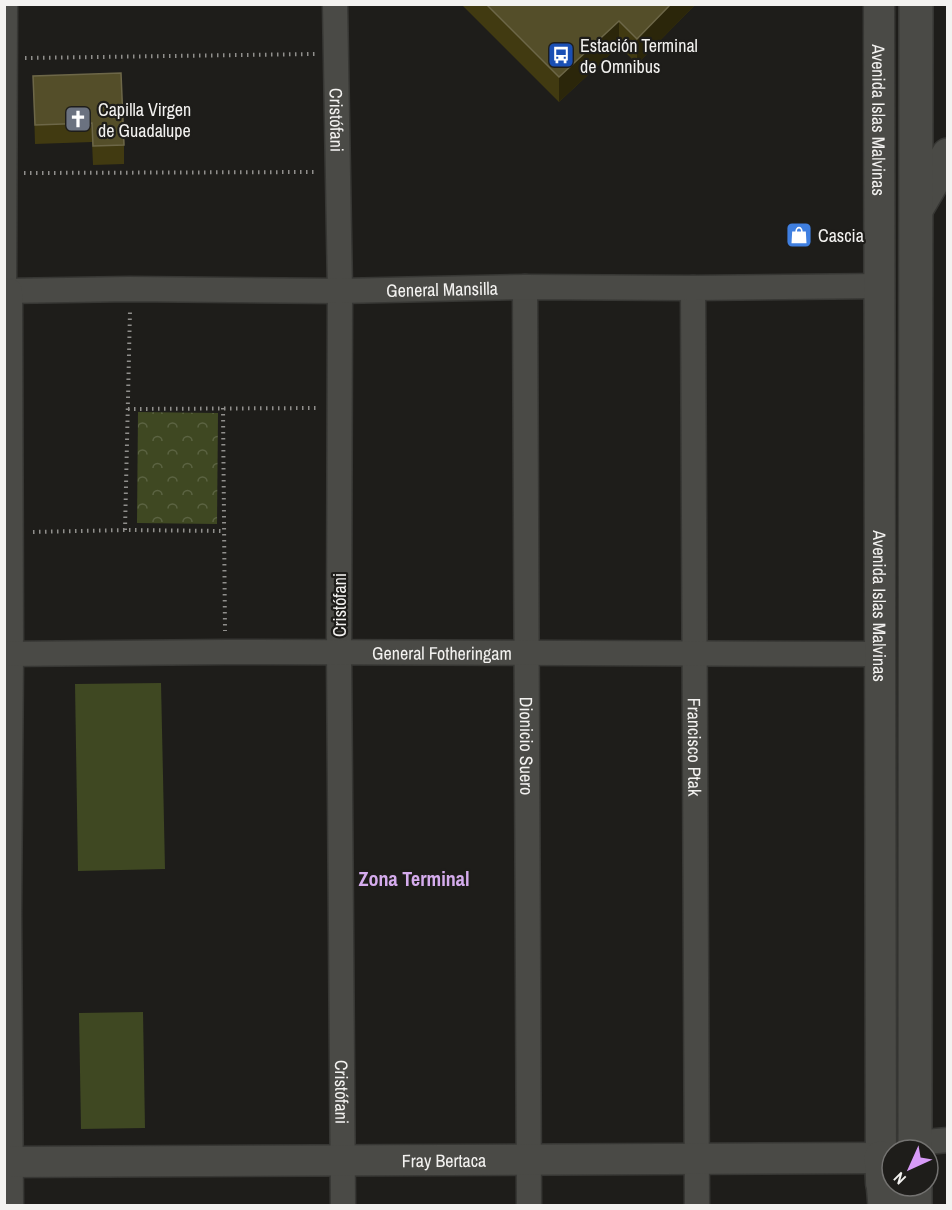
<svg xmlns="http://www.w3.org/2000/svg" width="952" height="1210" font-family="'Archivo Narrow',sans-serif">
<defs>
<pattern id="park-crowns" width="20" height="18" patternUnits="userSpaceOnUse" patternTransform="scale(1.5)"><rect width="20" height="18" fill="#3f4822"/><path d="M2 6a3 3 0 1 1 6 0M12 15a3 3 0 1 1 6 0" fill="none" stroke="#5b6342"/></pattern>
</defs>
<rect width="100%" height="100%" fill="#1e1d1a"/>
<path fill="url(#park-crowns)" d="M138,412L218,413L217,524L137,523Z"/>
<g fill="#3f4822">
<path d="M161,683L165,869L78,871L75,684Z"/>
<path d="M143,1012L145,1128L81,1129L79,1013Z"/>
</g>
<g fill="none" stroke-linecap="round" stroke-linejoin="round">
<defs>
<path id="service" d="M10,291L11,4"/>
<g id="minor">
<path id="s1" d="M335,4L340,291L339,653L343,1206"/>
<path id="s2" d="M525,287L529,1206"/>
<path id="s3" d="M693,288L697,1206"/>
<path id="s4" d="M4,291L130,289L340,291L525,287L693,288L879,286"/>
<path d="M10,291L11,654L9,913L11,1206"/>
<path id="s5" d="M4,654L225,652L880,654"/>
<path d="M915,1143L948,1140"/>
</g>
<g id="tertiary">
<path id="s6" d="M879,4L881,1183"/>
<path id="s7" d="M4,1162L881,1158"/>
</g>
<g id="secondary">
<path d="M917,208L948,155"/>
<path d="M915,1150L916,4"/>
<path d="M881,1158L885,1206"/>
<path d="M915,1206V1186"/>
</g>
</defs>
<use href="#service" stroke="#373734" stroke-width="15"/>
<use href="#minor" stroke="#373734" stroke-width="27"/>
<use href="#tertiary" stroke="#373734" stroke-width="33"/>
<use href="#secondary" stroke="#373734" stroke-width="36"/>
<g stroke="#908f8c" stroke-width="4" stroke-dasharray="1.5 4.5" stroke-linecap="butt">
<path d="M25,58L315,54"/>
<path d="M24,173L316,172"/>
<path d="M223,408L225,631"/>
<path d="M128,409L320,408"/>
<path d="M125,530L130,311"/>
<path d="M33,532L125,530L224,531"/>
</g>
<use href="#service" stroke="#4a4a46" stroke-width="12"/>
<use href="#minor" stroke="#4a4a46" stroke-width="24"/>
<use href="#tertiary" stroke="#4a4a46" stroke-width="30"/>
<use href="#secondary" stroke="#4a4a46" stroke-width="33"/>
</g>
<g fill="#413a11">
<path d="M461,4H694V6L637,64L619,46L559,102Z"/>
<path d="M33,76L124,145V164L93,165L92,142L35,144Z"/>
</g>
<g fill="#2b260a">
<path d="M671,4H694V6L637,64V39Z"/>
<path d="M619,21V46L559,102V77Z"/>
</g>
<g fill="#544e29" stroke="#6d6748" stroke-width="1.5">
<path d="M486,4H671L637,39L619,21L559,77Z"/>
<path d="M121,73L124,145L93,146L92,123L35,125L33,76Z"/>
</g>
<defs>
<symbol id="bus-square" viewBox="-11 -11 22 22"><rect x="-9" y="-9" width="18" height="18" rx="4" fill="#1a4fb4" stroke="#1e1d1a"/><path d="M-5-6H5V4H4V6H2V4H-2V6H-4V4H-5ZM-3.5-4V0h7V-4ZM-3.5 1.2v1.5H-2V1.2ZM2 1.2v1.5H3.5V1.2Z" fill="#fff"/></symbol>
<symbol id="church-square" viewBox="-11 -11 22 22"><rect x="-9" y="-9" width="18" height="18" rx="4" fill="#6b7280" stroke="#1e1d1a"/><path d="M-1.2-6h2.4v3.5h3.3v2.4h-3.3V6h-2.4V-.1h-3.3v-2.4h3.3Z" fill="#fff"/></symbol>
<symbol id="shop-square" viewBox="-11 -11 22 22"><rect x="-9" y="-9" width="18" height="18" rx="4" fill="#3f7fe0" stroke="#1e1d1a"/><path d="M-5-2.5h2.3a2.7 3.5 0 0 1 5.4 0H5L5.5 6h-11ZM-1.5-2.5h3a1.5 2.3 0 0 0-3 0Z" fill="#fff"/></symbol>
</defs>
<g fill-rule="evenodd">
<use href="#bus-square" x="546" y="40" width="30" height="30"/>
<use href="#church-square" x="63" y="104" width="30" height="30"/>
<use href="#shop-square" x="784" y="220" width="30" height="30"/>
</g>
<g text-anchor="middle" dominant-baseline="central" stroke-width="4.5" stroke-linejoin="round" paint-order="stroke">
<g font-size="18" fill="#f3f2f0" stroke="#1e1d1a" text-anchor="start">
<text x="580" y="45">Estación Terminal<tspan x="580" dy="21">de Omnibus</tspan></text>
<text x="98" y="109">Capilla Virgen<tspan x="98" dy="21">de Guadalupe</tspan></text>
<text x="818" y="235">Cascia</text>
</g>
<g font-size="18" fill="#f3f2f0" stroke="#1e1d1a">
<text stroke="none"><textPath href="#s1" startOffset="116">Cristófani</textPath></text>
<text stroke="none"><textPath href="#s6" startOffset="116">Avenida Islas Malvinas</textPath></text>
<text stroke="none"><textPath href="#s4" startOffset="438">General Mansilla</textPath></text>
<text transform="translate(339 605) rotate(-90)">Cristófani</text>
<text stroke="none"><textPath href="#s6" startOffset="602">Avenida Islas Malvinas</textPath></text>
<text stroke="none"><textPath href="#s5" startOffset="438">General Fotheringam</textPath></text>
<text stroke="none"><textPath href="#s2" startOffset="459">Dionicio Suero</textPath></text>
<text stroke="none"><textPath href="#s3" startOffset="459">Francisco Ptak</textPath></text>
<text stroke="none"><textPath href="#s1" startOffset="1088">Cristófani</textPath></text>
<text stroke="none"><textPath href="#s7" startOffset="440">Fray Bertaca</textPath></text>
</g>
<g font-size="20" font-weight="bold" fill="#d5aced" stroke="#1e1d1a">
<text x="414" y="878">Zona Terminal</text>
</g>
</g>
<rect width="952" height="1210" fill="none" stroke="#f3f2f0" stroke-width="12"/>
<g transform="translate(910 1168) rotate(225)"><circle r="28" fill="#1e1d1a" stroke="#737270" stroke-width="1.5"/>
<path d="M0-4.5L10 22L0 15L-10 22Z" fill="#d89bf8"/>
<text y="-9" font-size="16" font-weight="bold" text-anchor="middle" fill="#f3f2f0">N</text>
</g>
</svg>
